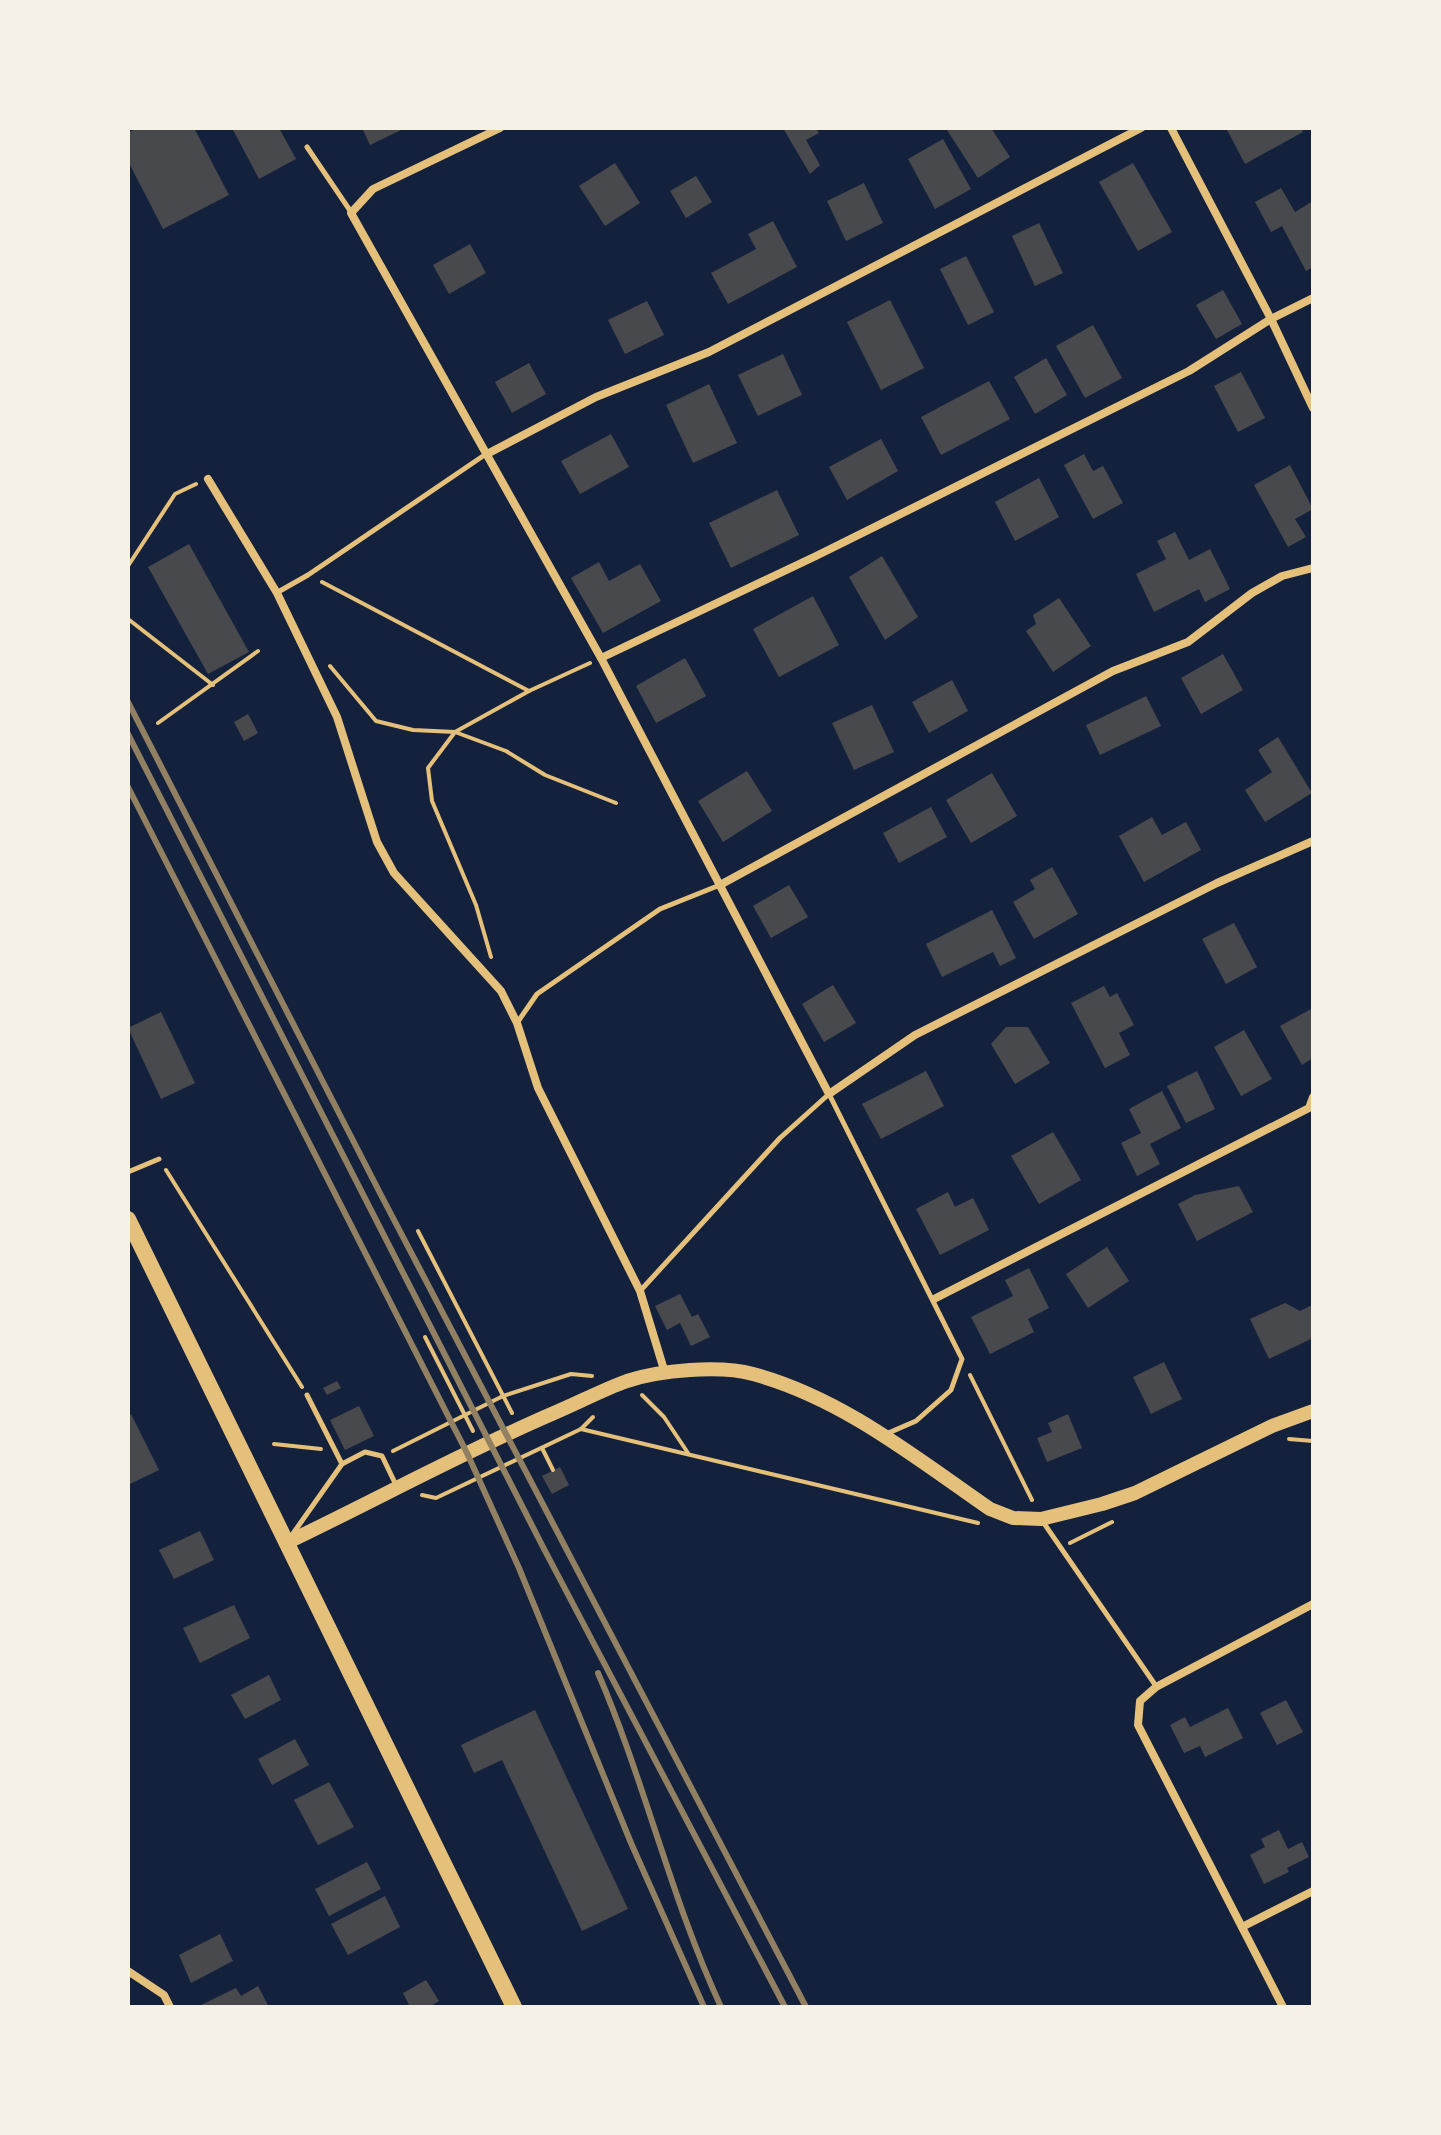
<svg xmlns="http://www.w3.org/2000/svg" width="1441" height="2135" font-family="'Source Serif 4',serif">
<rect width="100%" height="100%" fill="#14213d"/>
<g fill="#48494c">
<path d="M137,128H194L229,195L163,229L128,161V133Z"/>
<path d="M232,128H279L296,159L259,179Z"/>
<path d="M362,128H405L370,145Z"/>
<path d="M783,128H816L819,133L806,140L820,165L810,174Z"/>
<path d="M950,128H991L1010,157L978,178L947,130Z"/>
<path d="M1226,128H1301L1303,132L1245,164Z"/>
<path d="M943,139L971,189L935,209L908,159Z"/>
<path d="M615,163L640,203L605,226L579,186Z"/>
<path d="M1133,163L1172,232L1138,251L1099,182Z"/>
<path d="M696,176L712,202L686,218L670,191Z"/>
<path d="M864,183L883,223L846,241L827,201Z"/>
<path d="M1281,188L1295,212L1313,201V267L1306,271L1282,226L1271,232L1255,202Z"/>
<path d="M773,221L797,267L728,304L711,273L756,249L748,234Z"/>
<path d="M1039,223L1063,273L1035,286L1012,236Z"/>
<path d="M470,244L486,273L449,294L433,265Z"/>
<path d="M966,256L994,312L968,325L940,269Z"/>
<path d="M1223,290L1242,324L1216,339L1196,305Z"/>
<path d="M890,300L924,368L881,390L847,322Z"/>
<path d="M647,301L664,335L625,354L608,320Z"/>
<path d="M1093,325L1122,378L1085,398L1056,346Z"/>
<path d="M783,354L802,395L758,416L738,375Z"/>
<path d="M1046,358L1067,395L1035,414L1014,377Z"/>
<path d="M529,363L546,394L512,413L495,382Z"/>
<path d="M1241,372L1265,418L1238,432L1214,386Z"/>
<path d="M989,381L1010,419L941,455L921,417Z"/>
<path d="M709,384L737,443L693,463L666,405Z"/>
<path d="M611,434L629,467L580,494L561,461Z"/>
<path d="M881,439L898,471L847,500L829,467Z"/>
<path d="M1084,454L1093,471L1103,466L1123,503L1093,519L1064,465Z"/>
<path d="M1290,465L1313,509L1295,519L1306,537L1288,547L1254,485Z"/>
<path d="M1039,478L1059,517L1015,541L995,502Z"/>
<path d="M777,490L799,535L731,568L709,523Z"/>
<path d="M1175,532L1189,560L1210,549L1230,589L1205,602L1199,589L1154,612L1136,574L1166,559L1157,541Z"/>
<path d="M189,544L249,652L208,674L148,567Z"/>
<path d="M882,556L918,617L885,640L849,577Z"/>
<path d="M599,562L609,581L640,564L661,601L603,633L571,578Z"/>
<path d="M813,596L839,645L779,677L753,629Z"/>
<path d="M1059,598L1091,646L1053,672L1026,631L1036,624L1033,615Z"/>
<path d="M1223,654L1243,690L1201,714L1181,678Z"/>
<path d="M685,658L706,696L656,723L636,686Z"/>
<path d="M952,680L968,711L929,733L912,702Z"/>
<path d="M1146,696L1161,726L1100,755L1086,725Z"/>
<path d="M872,705L894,752L854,770L832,723Z"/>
<path d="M248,714L258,733L244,741L234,722Z"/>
<path d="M1278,737L1312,793L1265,822L1245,790L1272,772L1258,750Z"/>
<path d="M747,771L772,811L723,842L698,801Z"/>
<path d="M992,773L1017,816L971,843L946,800Z"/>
<path d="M931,807L947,837L899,863L883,833Z"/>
<path d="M1152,817L1162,835L1186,822L1201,850L1144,882L1119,836Z"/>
<path d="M1052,867L1078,914L1034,939L1013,902L1035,889L1030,880Z"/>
<path d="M789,885L808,917L771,938L753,906Z"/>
<path d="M992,910L1016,958L1000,966L993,952L942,977L926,944Z"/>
<path d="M1234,923L1257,967L1226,984L1202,939Z"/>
<path d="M833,985L856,1023L824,1042L802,1004Z"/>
<path d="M1104,986L1110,997L1117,993L1134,1025L1119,1033L1130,1055L1105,1068L1071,1003Z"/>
<path d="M1313,1008V1058L1302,1065L1280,1026Z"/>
<path d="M161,1012L195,1083L161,1099L128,1028Z"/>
<path d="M1006,1027H1028L1050,1063L1015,1084L991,1044Z"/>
<path d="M1244,1030L1272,1079L1241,1096L1214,1047Z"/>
<path d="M926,1071L944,1106L881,1139L862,1104Z"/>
<path d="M1197,1071L1215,1109L1186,1123L1167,1086Z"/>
<path d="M1162,1091L1181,1128L1150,1144L1160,1164L1137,1176L1121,1143L1141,1133L1129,1109Z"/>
<path d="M1053,1132L1081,1180L1039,1204L1011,1156Z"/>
<path d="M1239,1186L1253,1212L1197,1241L1178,1204L1195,1195Z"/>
<path d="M948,1192L955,1207L973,1198L989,1230L940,1255L916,1209Z"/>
<path d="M1107,1247L1129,1281L1088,1308L1066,1274Z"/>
<path d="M1029,1268L1049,1308L1028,1319L1034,1332L990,1354L971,1317L1013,1296L1005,1280Z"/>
<path d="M680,1294L692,1317L698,1314L710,1337L691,1346L680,1323L667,1330L655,1306Z"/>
<path d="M1285,1303L1300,1311L1312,1305L1313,1338L1269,1359L1250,1319Z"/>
<path d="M1164,1362L1182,1399L1151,1414L1133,1377Z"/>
<path d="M337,1381L341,1388L327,1395L323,1388Z"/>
<path d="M359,1406L374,1436L345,1450L330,1420Z"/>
<path d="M131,1414L159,1470L128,1485V1416Z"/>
<path d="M1068,1414L1082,1448L1047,1462L1037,1438L1052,1432L1048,1423Z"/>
<path d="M560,1467L569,1485L552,1494L542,1476Z"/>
<path d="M200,1531L214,1560L174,1579L159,1550Z"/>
<path d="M234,1605L250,1638L200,1663L183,1628Z"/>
<path d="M269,1675L281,1700L245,1719L231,1695Z"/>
<path d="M1286,1700L1303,1732L1277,1745L1260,1713Z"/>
<path d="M1228,1708L1243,1738L1205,1757L1200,1746L1184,1753L1170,1725L1185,1717L1190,1727Z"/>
<path d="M535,1710L628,1909L582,1931L502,1760L474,1773L461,1745Z"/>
<path d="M295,1739L309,1765L272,1785L258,1759Z"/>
<path d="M329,1782L354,1827L318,1845L294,1800Z"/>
<path d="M1279,1830L1288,1849L1302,1842L1309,1857L1287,1868L1289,1872L1264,1884L1250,1855L1265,1847L1261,1839Z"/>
<path d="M367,1862L381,1889L329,1916L315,1889Z"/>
<path d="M385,1896L400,1927L348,1955L331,1924Z"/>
<path d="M220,1934L233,1961L191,1983L179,1955Z"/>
<path d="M426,1980L439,2001L429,2007H410L403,1993Z"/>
<path d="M258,1986L269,2007H197L236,1988L241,1996Z"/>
</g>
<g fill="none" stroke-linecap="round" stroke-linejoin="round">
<g stroke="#e5c07b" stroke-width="4">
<path d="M128,566L175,494L196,484"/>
<path d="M322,582L529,691"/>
<path d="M128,619L213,685"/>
<path d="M330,666L376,721L413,730L455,732L529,691L590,663"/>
<path d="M158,723L258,651"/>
<path d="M491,957L476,905L432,801L428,768L455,732L506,751L545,775L616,803"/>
<path d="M166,1170L302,1387"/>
<path d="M418,1231L512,1413"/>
<path d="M425,1337L473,1431"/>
<path d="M970,1375L1032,1500"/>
<path d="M642,1395L664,1417L688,1453"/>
<path d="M581,1429L593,1417"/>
<path d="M1289,1439L1313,1441"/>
<path d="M274,1444L321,1449"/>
<path d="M542,1448L553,1470"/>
<path d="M393,1451L503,1396L571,1374L592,1376"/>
<path d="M422,1495L436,1498L581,1429L978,1523"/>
<path d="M1070,1543L1112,1522"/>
</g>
<g stroke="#e5c07b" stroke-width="5">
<path d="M307,147L351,212"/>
<path d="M278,592L308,575L486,454"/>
<path d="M517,1023L537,994L660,909L720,885"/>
<path d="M128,1172L159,1159"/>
<path d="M641,1290L780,1138L829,1094L962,1359L951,1390L916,1421L886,1434"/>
<path d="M307,1395L342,1464"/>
<path d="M1041,1519L1156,1686"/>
<path d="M292,1535L342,1464L365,1452L382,1456L396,1485"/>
</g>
<g stroke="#e5c07b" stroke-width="8">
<path d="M500,128L373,189L351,213L601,658L829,1094L915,1035L1217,883L1313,841"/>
<path d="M1171,128L1271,319L1313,408"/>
<path d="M487,454L596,397L709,352L1141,128"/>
<path d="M208,479L277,593L337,717L377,842L394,873L501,991L517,1023L538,1088L640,1291L665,1373"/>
<path d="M601,658L816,556L1189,371L1271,319L1313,298"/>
<path d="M720,885L1113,671L1188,642L1252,593L1282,576L1313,568"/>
<path d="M934,1299L1309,1108L1313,1097"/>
<path d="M1242,1927L1313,1891"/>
<path d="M128,1971L164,1995L170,2007"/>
<path d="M1283,2007L1138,1725L1140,1701L1156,1687L1313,1604"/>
</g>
<path stroke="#e5c07b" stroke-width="14" d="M286,1543C376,1500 463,1452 554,1413C578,1403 602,1390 627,1381C660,1370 720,1365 753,1374C842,1398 916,1458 990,1509L1013,1518L1041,1519L1102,1504L1135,1493L1272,1426L1313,1411"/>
<path stroke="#e5c07b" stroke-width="16" d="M128,1219L514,2007"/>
<g stroke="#918062" stroke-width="6">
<path d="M128,702L381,1195L806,2007"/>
<path d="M128,734L543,1547L785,2007"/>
<path d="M128,787L467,1453L519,1568L631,1843L704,2007"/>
<path d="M598,1673C645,1782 671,1899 721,2007"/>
</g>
</g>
<rect width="1441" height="2135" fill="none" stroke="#f6f1e7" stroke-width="260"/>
</svg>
